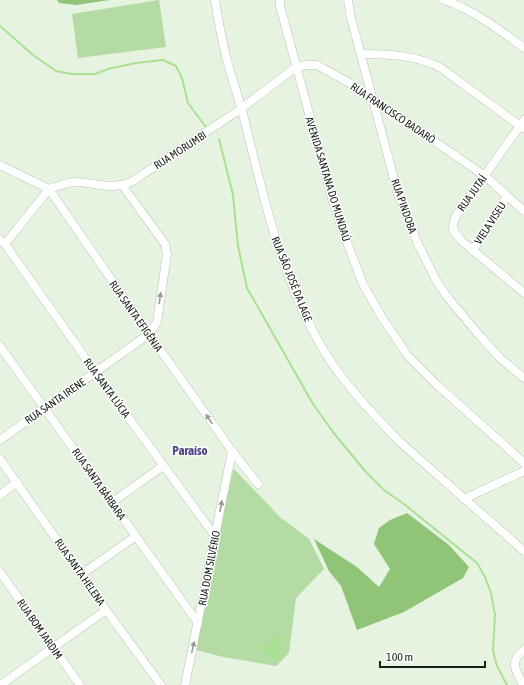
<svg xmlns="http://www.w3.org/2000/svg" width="524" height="685" font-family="'Asap Condensed',sans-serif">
<rect width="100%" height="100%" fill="#e6f3e0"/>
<g fill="#b3dba3">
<path d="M159,0L166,47L78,58L72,14Z"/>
<path d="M234,469L280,517L309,539L324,569L296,598L289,653L276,666L223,657L196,650L220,534L226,495Z"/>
</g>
<g fill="#90c578">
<path d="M57,0H110L76,5L59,3Z"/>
<path d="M407,513L449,545L469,567L463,578L404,612L357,630L341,586L329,571L314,539L357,567L379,587L390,569L374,544L379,528L390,520Z"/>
</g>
<path fill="#aae092" d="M278,636L282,637C283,643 279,649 280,657L278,659L273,660L271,659L268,652L260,651L259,648L261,645L269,646C273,643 274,638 278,636Z"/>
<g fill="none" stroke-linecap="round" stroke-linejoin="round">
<g stroke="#aae092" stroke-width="2">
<path d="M0,26L33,55L56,71L72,74H95L108,69L136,63L163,60L176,66L182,78L188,103L206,127"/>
<path d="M219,139L233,195L238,246L247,288L313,404L333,432L365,471L384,490L404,504L477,563L485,577L491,593L495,615L493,651L497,666L507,685"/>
</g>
<defs>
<g id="minor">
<path d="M215,0C218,19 221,38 226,56C231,76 238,95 243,114C263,196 281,278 324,351C344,384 373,414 400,442L524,551"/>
<path d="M280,0V6L333,202L348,245L363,284L381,316L408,356L436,384L524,463"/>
<path d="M348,0L351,18L398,194L418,244L437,282L449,299L480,336L501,359L524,378"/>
<path d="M444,0C472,9 500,30 524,48"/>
<path d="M361,54C388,54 417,55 441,68L523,128"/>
<path d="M524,120L456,216C450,229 453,232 463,242L524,293"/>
<path d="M0,165L49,189L149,334L232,451L258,484"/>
<path d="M49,189C58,186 67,182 77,182C100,183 110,191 133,181L242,108L296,67L306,65H317L353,85L485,176L524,211"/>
<path d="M0,240L5,244L19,264L96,373L215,536"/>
<path d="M5,244L49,189"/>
<path d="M473,250L507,196"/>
<path d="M0,346L198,623"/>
<path d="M0,440L149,334L157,322L167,254L165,244L122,185"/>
<path d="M0,459L106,610L161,685"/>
<path d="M0,495L17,482"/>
<path d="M464,499L524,471"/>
<path d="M111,503L163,466"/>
<path d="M0,572L80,685"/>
<path d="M82,574L136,536"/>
<path d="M2,684L106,610"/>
<path d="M185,685L232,451"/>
<path d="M523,685C516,670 508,662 524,650"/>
</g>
</defs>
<use href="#minor" stroke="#b9c6b4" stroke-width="9"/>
<use href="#minor" stroke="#fff" stroke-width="8"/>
</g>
<defs><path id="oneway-solid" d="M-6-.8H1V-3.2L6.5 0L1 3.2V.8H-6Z"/></defs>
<g fill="#989a97">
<use href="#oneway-solid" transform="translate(160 298) rotate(-82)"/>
<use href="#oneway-solid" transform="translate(209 419) rotate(-125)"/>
<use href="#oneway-solid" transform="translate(221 506) rotate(-79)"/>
<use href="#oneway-solid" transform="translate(193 647) rotate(-78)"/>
</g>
<g text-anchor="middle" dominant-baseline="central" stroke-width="3" stroke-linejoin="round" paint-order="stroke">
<g font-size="11" fill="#191e17" stroke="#fff">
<text transform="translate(393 113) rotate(34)">RUA FRANCISCO BADARÓ</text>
<text transform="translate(180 150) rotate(-33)">RUA MORUMBI</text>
<text transform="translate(328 179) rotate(73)">AVENIDA SANTANA DO MUNDAÚ</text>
<text transform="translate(472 193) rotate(-54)">RUA JUTAÍ</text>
<text transform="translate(404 206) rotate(71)">RUA PINDOBA</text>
<text transform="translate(490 223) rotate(-57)">VIELA VISEU</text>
<text transform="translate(292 279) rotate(68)">RUA SÃO JOSÉ DA LAGE</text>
<text transform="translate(136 316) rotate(55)">RUA SANTA EFIGÊNIA</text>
<text transform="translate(107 388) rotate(54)">RUA SANTA LÚCIA</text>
<text transform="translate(55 401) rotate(-35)">RUA SANTA IRENE</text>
<text transform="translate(99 484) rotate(55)">RUA SANTA BÁRBARA</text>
<text transform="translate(209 568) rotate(-79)">RUA DOM SILVÉRIO</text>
<text transform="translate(80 572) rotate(55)">RUA SANTA HELENA</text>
<text transform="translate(40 629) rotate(55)">RUA BOM JARDIM</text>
</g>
<g font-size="13" font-weight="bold" fill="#4f4886" stroke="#fff">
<text x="190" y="450">Paraíso</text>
</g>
</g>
<path d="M380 661v6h105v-6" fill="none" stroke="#191e17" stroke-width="2"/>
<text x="386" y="661" font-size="12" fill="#191e17" stroke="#ffffff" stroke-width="3" paint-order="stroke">100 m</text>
</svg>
